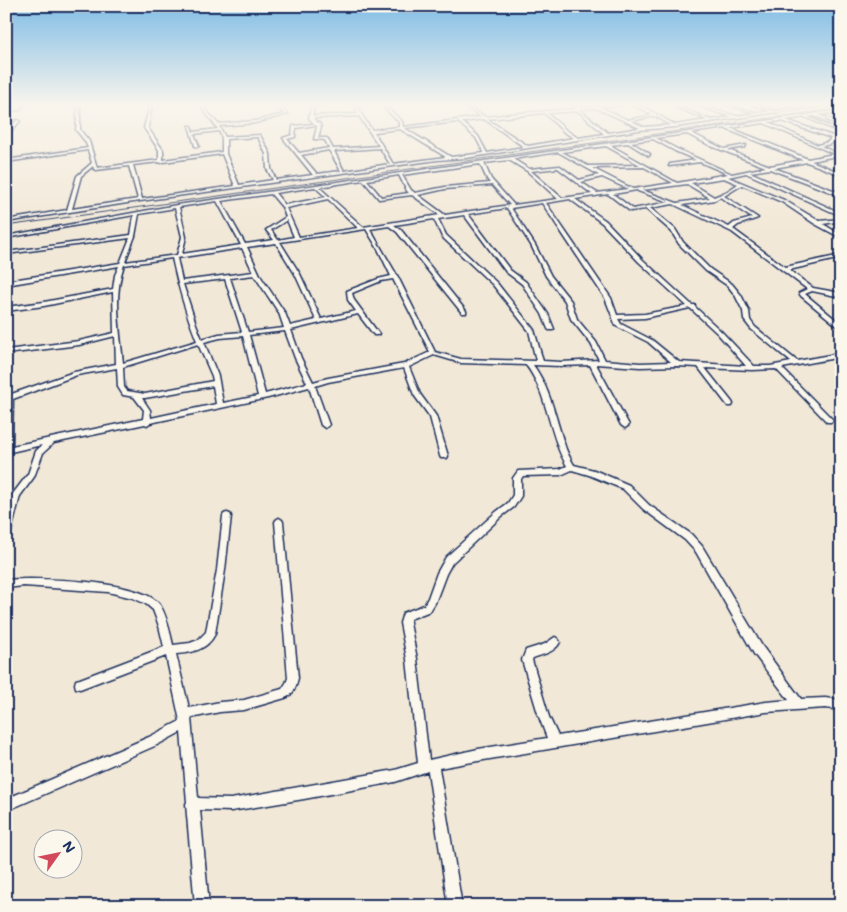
<svg xmlns="http://www.w3.org/2000/svg" width="847" height="912" font-family="Mali,sans-serif">
<rect width="100%" height="100%" fill="#f2e8d7"/>
<filter id="ink" filterUnits="userSpaceOnUse"><feTurbulence type="fractalNoise" baseFrequency=".02" numOctaves="2"/><feDisplacementMap in="SourceGraphic" scale="10" xChannelSelector="R" yChannelSelector="G"/><feConvolveMatrix kernelMatrix="1 2 1 2 8 2 1 2 1" color-interpolation-filters="sRGB"/></filter>
<g filter="url(#ink)">
<g fill="none" stroke-linecap="round" stroke-linejoin="round">
<defs>
<g id="minor">
<path d="M78,105H80V130L89,141L97,168L159,160V150L144,128L150,105H152L148,128L163,150V160L222,152V138L219,131L194,134L199,146L197,147L195,146L189,126H191L193,132L218,129L200,105H202L218,124L255,121L284,114L282,111L270,105C277,105 283,108 288,114L255,123L219,126L225,137L260,135L270,154L271,169L276,180L313,175L283,138L292,135L293,126L314,124L309,118L311,105H313V116L358,114L355,105H357L363,117L372,130L399,127V122L381,105H384L402,121L403,127L481,117L464,105H467L485,117L520,113L576,109L572,105H575L577,107L622,105L600,107L628,120L653,115L644,110L631,105H635L646,108L675,125L707,120L671,105H674L711,120L732,117L694,105H698L736,116L756,113L726,105H730L759,113L771,111L752,105H756L775,111L799,107L839,105L799,109L675,127L639,130L466,158L437,160L140,201L6,222V220L67,210L77,176L92,163L88,150L6,162V160L88,148L85,141L76,130ZM596,108L640,128L608,133L579,109ZM578,111L604,134L578,138L566,130L547,113ZM544,113L564,132L574,138L528,146L487,119ZM359,116L379,146L333,149L327,138H318L321,127L319,123H317L313,118ZM655,116L671,125L644,127L631,121ZM484,119L524,147L487,153L478,136L462,122ZM458,122L476,138L484,153L451,157L404,128ZM316,125L317,127L314,139L325,140L329,148L299,153L287,139L295,137L296,128ZM400,129L446,157L393,164L374,132ZM258,137L266,154L267,169L273,180L239,185L226,154V139ZM380,148L390,164L344,171L334,151ZM329,150L341,171L317,174L301,155ZM222,154L235,186L142,199L133,165L159,162L161,163L163,162ZM93,166L94,169L96,170L129,166L138,199L72,209L81,176Z"/>
<path d="M841,110V112L818,115L841,123V125L814,116L808,117L841,131V133L805,117L786,120L841,139V141L834,139L830,144L821,146L838,154L841,153V155L811,161L841,173V175L807,162L774,168L841,193V196L770,169L750,172L841,213V216L746,173L728,177L784,200L819,221L841,219V221L823,224L841,235V238L815,224L782,202L742,185L724,196L758,218L738,225L733,229L785,267L841,255V258L789,270L813,288L841,293V297L812,291L805,294L841,324V329L801,296L799,293L807,289L732,232L673,204L650,208L675,229L683,242L710,269L732,284L741,295L749,311L750,320L755,327L797,361L841,353V357L782,368L831,418L833,420L831,422H827L776,369L752,370L705,368L732,402L733,404L732,406H728L698,367L677,366L640,367L596,364L629,425L625,428L621,425L590,365L561,366L533,365C550,388 555,416 564,443C566,451 570,458 574,465L594,470L629,485L649,505L691,534L702,546L762,646L801,699L825,698L841,700V710L825,708L766,712L478,761L439,768L462,906H448L428,771L395,782L304,799L231,811L200,810L209,906H195L186,804L187,802L181,732L157,745L6,811V799L149,737L180,721L166,656L80,689L76,688L75,684L76,680L80,679L164,647L159,626L153,610L146,604L133,598L108,592L24,586L6,588V580C35,577 143,580 160,605C167,616 170,632 173,645L190,643L198,640L206,632L217,570L223,516L224,514L227,513L230,514L231,516L225,570L215,634C207,650 192,653 176,654L189,708L220,702L244,700L282,689L286,683L288,678L275,522L276,520L279,518L282,520L283,522L298,678C296,686 294,695 285,698L244,710L220,712L191,718L198,798L231,799L395,770L418,763L407,659L400,623L403,613L424,605L428,598L437,573L446,557L496,512L508,503L513,495V478L518,471L560,469L567,466C563,459 559,452 557,444C547,417 544,389 526,365L461,363L434,355L409,367L420,394L436,416L448,456L447,458H441L440,456L430,417L414,395L404,368L328,382L315,386L329,425L325,428L321,425L309,387L268,398L150,423L147,425L145,424L54,443L43,453L34,477L20,496L10,536L9,539L6,540V518L12,495L28,474L36,451L42,445L6,453V396L74,372L116,364L115,336L79,345L6,354V350L79,341L114,333L113,292L44,306L6,311V307L44,302L113,289L115,275L119,266L6,285V281L120,263L130,238L6,254V252L131,235L134,215L6,238V236L177,205ZM782,121L831,138L828,142L818,145L768,122ZM764,123L834,154L808,159L730,128ZM726,128V129L803,160L770,166L728,150L745,147L746,145L724,149L691,133ZM687,134L711,146L766,167L732,174L677,149L656,138ZM653,139L675,151L696,160L670,164L669,166L700,162L728,174L677,183L610,145L628,143L649,156L650,154L631,142ZM606,146L640,165L588,166L562,152ZM558,152L599,175L579,180L560,166L529,169L513,159ZM509,160L527,171L558,199L514,205L491,179L484,163ZM480,164L487,179L490,183L445,187L415,193L411,190L402,175ZM644,167L673,183L633,189L592,168ZM558,168L592,194L562,198L531,171ZM399,175L407,191L409,193L381,197L367,180ZM602,177L628,189L597,193L581,182ZM724,178L738,184L726,192L714,197L691,183ZM363,180L379,199L412,195L440,215L363,227L319,187ZM687,184L710,198L677,203L642,190ZM492,185L510,205L445,215L418,195L445,189ZM315,187L326,197L285,205L275,193ZM637,190L638,191L669,202L633,209L613,194ZM271,194L282,207L286,217L266,230L274,240L245,244L221,201ZM608,194L630,211L646,209L671,231L679,244L706,271L728,286L735,295L743,311L744,320L751,329L791,362L770,366H754L722,332L695,307V305H692L643,260L606,221L575,199ZM720,197L752,218L734,223L729,227L682,205L715,200ZM328,199L358,228L299,237L286,208ZM570,199L602,223L639,262L687,306L645,314L617,315L611,298L546,203ZM217,201L241,245L182,254L186,237L179,207ZM542,203L605,298L616,326L648,342L671,362L640,363L605,360L596,342L577,319L571,301L551,276L535,245L511,208ZM175,208L182,237L177,255L125,262L135,236L139,214ZM507,208L531,245L546,276L565,301L571,319L591,344L599,360L561,362L543,361L534,330L497,283L446,235L438,219L464,215L506,272L522,284L542,314L548,329L549,330H553L554,329L548,314L526,282L510,270L468,214ZM434,219L442,237L493,285L529,331L536,361L461,359L435,352L398,277L370,229L389,226L397,232L462,313H466V311L401,230L394,225ZM287,220L294,237L278,240L271,230ZM366,229L378,249L391,276L378,279L347,291L348,300L356,311L321,319L300,274L280,242ZM276,243L295,274L316,320L290,326L285,313L261,277L247,247ZM242,248L253,272L182,281L177,258ZM172,258C178,286 186,314 197,341L123,363C120,331 113,296 124,265ZM254,275L279,313L284,328L248,332L230,278ZM225,279L242,332L219,334L202,339L196,324L183,284ZM393,279L430,352L404,364L328,378L313,382L301,358L291,330L358,314L374,335H378L379,334L354,300L352,293L381,281ZM690,308L718,334L746,366L679,362L652,340L621,324L618,319L645,318ZM285,331L295,358L307,383L265,394L249,335ZM243,336L258,396L223,403L218,376L204,342L220,338ZM198,344L212,376L213,381L145,394L127,391L124,387L123,367ZM117,368L118,387L123,395L134,397L144,410L143,419L12,446L13,399L77,375ZM213,386L216,404L151,418L150,410L142,398H145ZM572,470L589,475L623,489L643,509L685,540L696,552L754,654L789,700L766,702L558,736L549,717L532,660L533,658C544,654 555,652 560,642L558,639L555,637L545,644L526,650L522,660L539,717L547,738L478,749L429,760L417,659L410,623V619L430,611L435,603L446,574L452,563L502,516L514,507L521,496V479L523,476L561,475Z"/>
<path d="M17,120L20,121L6,137V133Z"/>
</g>
<path id="tertiary" d="M6,105H17"/>
</defs>
<use href="#minor" stroke="#1b2f5e" stroke-width="3"/>
<use href="#tertiary" stroke="#1b2f5e" stroke-width="14"/>
<use href="#minor" fill="#fbf7ec" fill-rule="evenodd"/>
<use href="#tertiary" stroke="#fbf7ec" stroke-width="10"/>
<path stroke="#1b2f5e" stroke-width="1" d="M6,226L841,108"/>
</g>
</g>
<linearGradient id="sky" x2="0" y2="1"><stop stop-color="#7fbce6"/><stop offset="0.45" stop-color="#f9f5ed"/><stop offset="1" stop-color="#f9f5ed" stop-opacity="0"/></linearGradient>
<rect width="847" height="233" fill="url(#sky)"/>
<rect width="847" height="912" fill="none" stroke="#fbf7ec" stroke-width="25"/>
<rect x="12" y="12" width="822" height="887" fill="none" stroke="#1b2f5e" stroke-width="2" filter="url(#ink)"/>
<g transform="translate(58 854) rotate(57)"><circle r="24" fill="#fbf7ec" stroke="#a1a7b3"/>
<path d="M0-4L9 19L0 12L-9 19Z" fill="#d1495b"/>
<text y="-8" font-size="14" font-weight="bold" text-anchor="middle" fill="#1b2f5e">N</text>
</g>
</svg>
